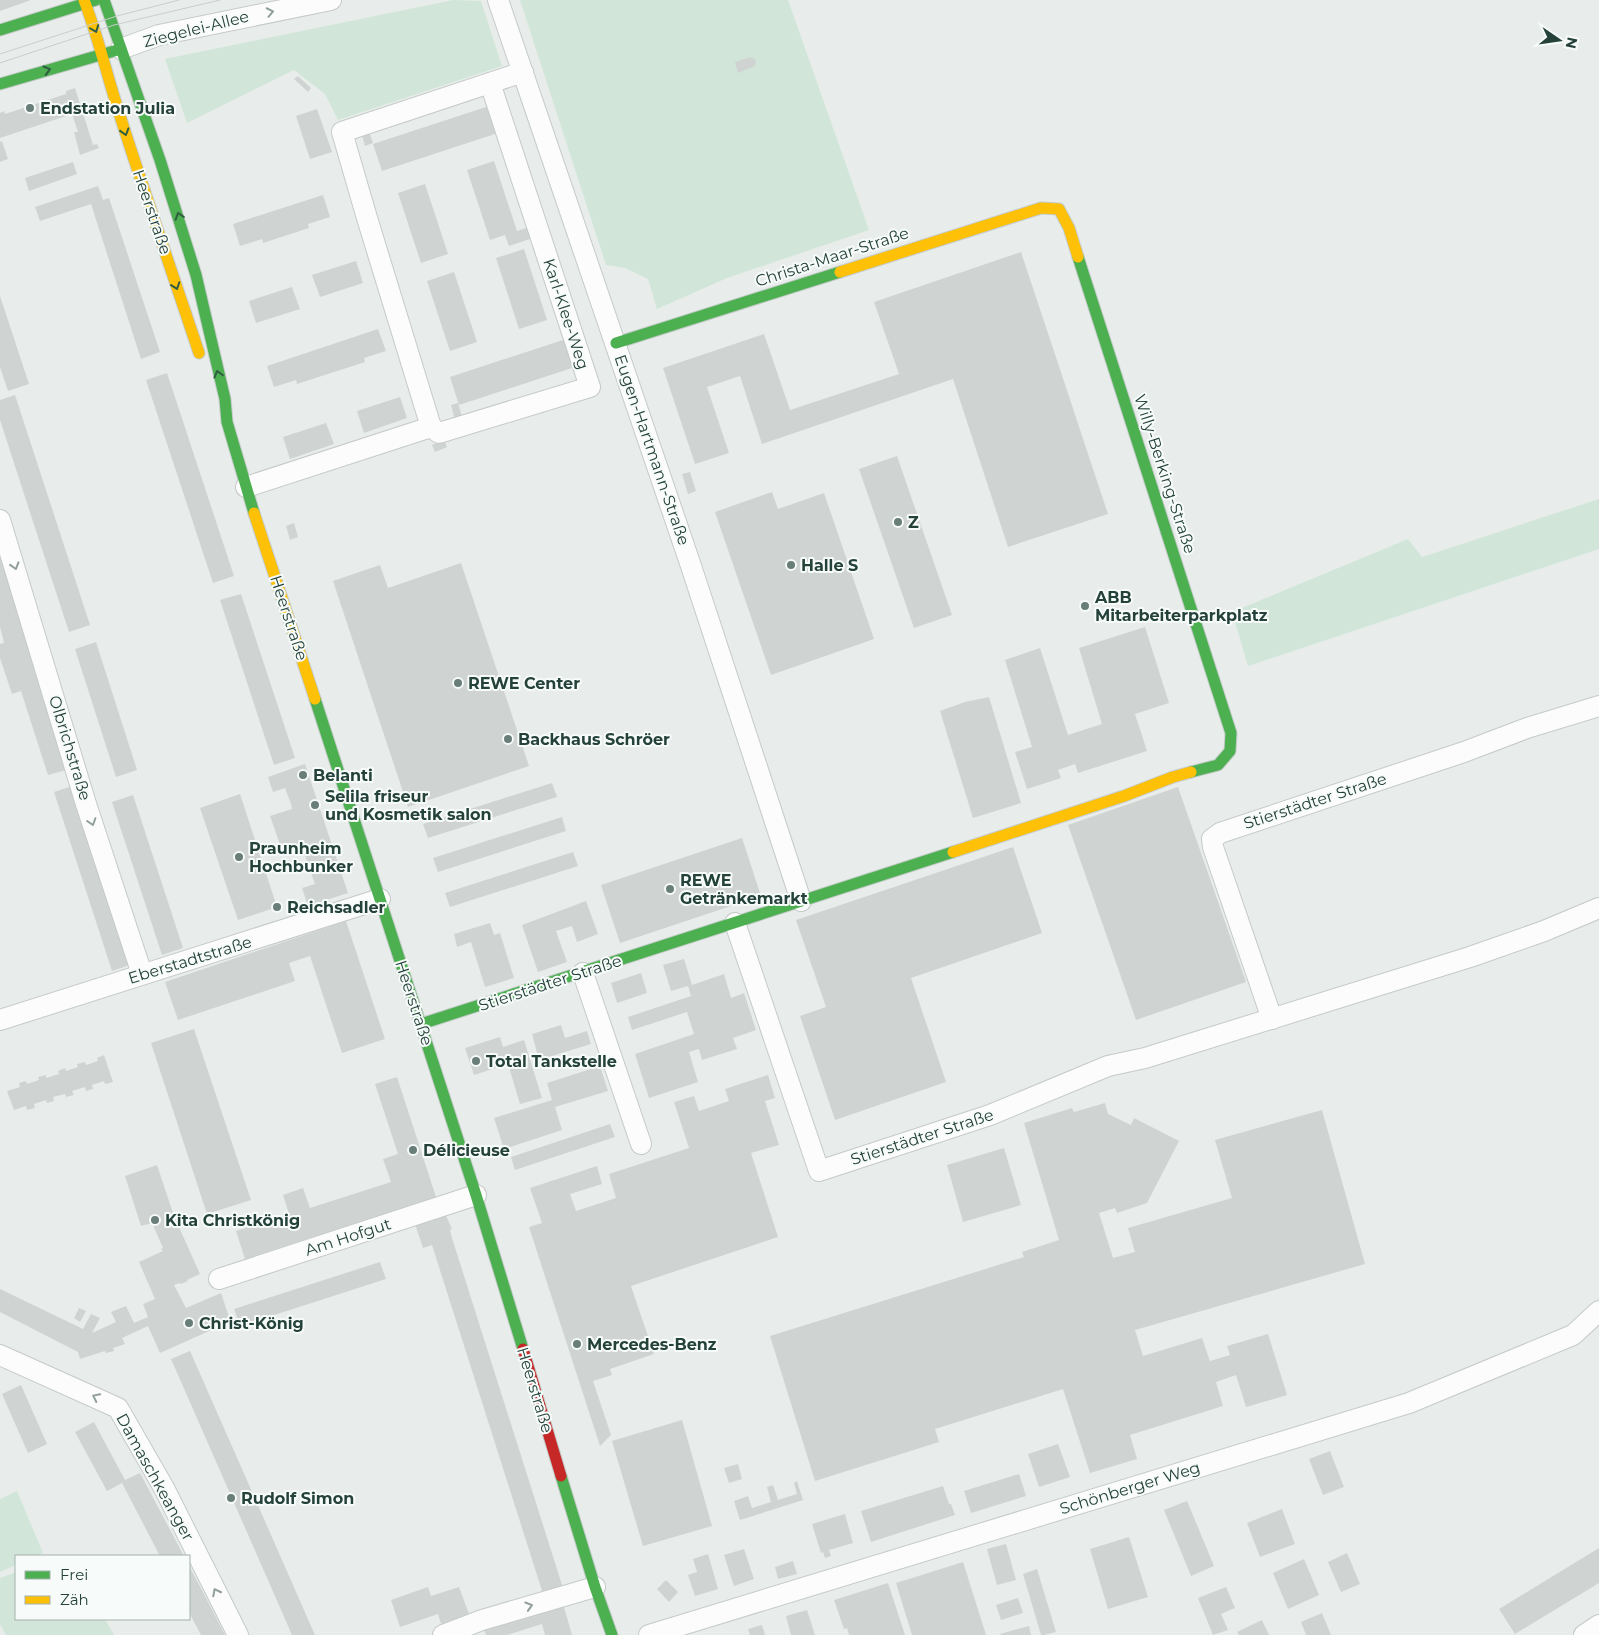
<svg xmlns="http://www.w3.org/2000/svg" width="1599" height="1635" font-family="Montserrat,sans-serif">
<rect width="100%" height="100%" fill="#e8edeb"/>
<g fill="#d1e6d8">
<path d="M453,0L481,1L502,66L338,120L325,94L294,70L187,123L165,59Z"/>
<path d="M520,0H788L869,230L727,278L657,309L648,279L625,268L606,265Z"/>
<path d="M1599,499V549L1248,666L1232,612L1408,539L1422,557Z"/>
<path d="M17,1491L43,1553L36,1556H16V1565L0,1572V1499Z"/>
<path d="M16,1572V1619H105L114,1635H6L0,1624V1578Z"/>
</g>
<g fill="#cfd4d2">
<path d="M0,0H31L0,11Z"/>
<path d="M750,57L756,60L755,66L738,73L735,62Z"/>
<path d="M298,76L311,88L308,92L294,79Z"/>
<path d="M75,88L93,145L97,144L99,148L80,155L74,132H78L72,114L0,138V113L4,111L5,114L66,94V91Z"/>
<path d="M489,106L498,133L382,171L373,144Z"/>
<path d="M317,109L332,152L310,159L296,116Z"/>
<path d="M368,129L373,143L365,146L361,131Z"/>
<path d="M2,141L8,159L0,162V142Z"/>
<path d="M494,161L517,231L530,227L533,238L509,246L505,235L490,240L467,170Z"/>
<path d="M73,162L77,174L29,191L25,178Z"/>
<path d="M425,184L448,254L421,263L398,193Z"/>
<path d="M98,186L103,200L109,198L160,352L141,359L91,204L40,221L35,207Z"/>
<path d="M323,195L330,217L308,224L309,228L263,243L262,239L240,246L233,224Z"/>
<path d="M524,249L547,320L519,329L496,258Z"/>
<path d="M1021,252L1108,514L1008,547L953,379L762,444L740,376L707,387L729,453L695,464L663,368L764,334L790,410L899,374L874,302Z"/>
<path d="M356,261L363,283L320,297L312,275Z"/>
<path d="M454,272L477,342L450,351L427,281Z"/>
<path d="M292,287L300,309L256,323L249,301Z"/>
<path d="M0,296L29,384L8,391L0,367Z"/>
<path d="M378,329L386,351L364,358L365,362L297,384L296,380L274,387L267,366Z"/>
<path d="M566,339L575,367L459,405L450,377Z"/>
<path d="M167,373L234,576L213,583L146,380Z"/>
<path d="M15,395L90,625L69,632L0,420V400Z"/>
<path d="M400,397L407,418L364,433L357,411Z"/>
<path d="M458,403L462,417L455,420L451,405Z"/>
<path d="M326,423L334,444L290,459L283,437Z"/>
<path d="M444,440L447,447L435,452L432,445Z"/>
<path d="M897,456L952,615L914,628L859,469Z"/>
<path d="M690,472L696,491L688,494L682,474Z"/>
<path d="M772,492L778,509L824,493L874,639L771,675L715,512Z"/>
<path d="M294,523L298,537L290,540L286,526Z"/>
<path d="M0,556L38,679L70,769L48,775L21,691L12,694L0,658V644L4,643L0,627Z"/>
<path d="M461,563L529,766L408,807L333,581L380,565L388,588Z"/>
<path d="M241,594L295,758L274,765L220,600Z"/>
<path d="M1145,627L1169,703L1135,714L1147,751L1078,773L1075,764L1058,770L1061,778L1027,789L1015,752L1032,747L1005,660L1040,648L1068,735L1102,724L1079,648Z"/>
<path d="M96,642L137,770L116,777L75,649Z"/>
<path d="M989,697L1021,803L973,818L940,711L965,702Z"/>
<path d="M305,764L348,893L308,906L302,888L315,884L302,847L283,853L270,816L292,809L291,804L285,788L273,792L268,777Z"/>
<path d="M552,783L557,797L428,838L423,824Z"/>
<path d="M75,785L133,964L112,971L54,792Z"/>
<path d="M1178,787L1246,982L1136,1020L1068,825Z"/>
<path d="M240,794L277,907L238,920L200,808Z"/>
<path d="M133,795L183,948L162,955L112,802Z"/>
<path d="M562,817L566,831L438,872L433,858Z"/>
<path d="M742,838L761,896L620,943L601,885Z"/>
<path d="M1013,847L1042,933L911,978L946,1082L835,1120L800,1016L826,1007L796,920Z"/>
<path d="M573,852L578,866L450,907L445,893Z"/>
<path d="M586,901L598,934L577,942L572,926L556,931L567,962L538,972L522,925Z"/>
<path d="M346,921L385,1039L342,1053L310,956L289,963L295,981L178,1020L165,982Z"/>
<path d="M490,923L494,935L500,933L514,978L485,987L471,942L457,947L454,934Z"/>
<path d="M684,959L692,985L724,974L731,998L744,993L756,1030L733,1038L737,1049L702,1060L699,1049L689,1052L698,1082L649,1098L635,1054L694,1034L687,1012L632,1030L628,1017L691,996L688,986L671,991L663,965Z"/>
<path d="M641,973L647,993L617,1003L611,983Z"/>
<path d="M561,1025L565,1038L587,1031L591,1044L539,1060L532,1034Z"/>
<path d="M194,1029L251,1200L207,1214L151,1043Z"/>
<path d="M500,1037L503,1047L524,1040L542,1098L520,1104L508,1064L474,1075L465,1048Z"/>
<path d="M104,1055L113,1082L105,1084L104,1081L92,1085L93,1089L86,1091L85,1087L72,1091L74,1095L66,1097L65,1094L53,1097L54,1101L47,1103L46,1100L34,1104L35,1108L27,1110L26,1106L14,1110L7,1091L20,1087L19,1083L26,1081L27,1084L39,1080L38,1077L46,1075V1078L59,1074L58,1071L65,1068L66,1071L78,1067L77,1064L85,1062L86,1065L98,1061L97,1058Z"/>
<path d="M600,1066L608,1091L555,1107L562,1130L504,1149L494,1118L552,1100L547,1083Z"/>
<path d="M768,1075L775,1098L765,1101L779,1145L751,1153L778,1237L631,1286L654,1354L610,1369L612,1375L593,1381L611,1435L600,1446L529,1227L542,1223L530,1188L597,1166L602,1184L570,1194L576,1211L616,1198L609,1174L689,1148L674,1102L694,1096L699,1111L729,1101L725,1089Z"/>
<path d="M397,1077L436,1197L245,1259L236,1231L289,1214L283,1195L303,1188L310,1208L391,1182L383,1159L398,1154L375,1084Z"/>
<path d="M1105,1103L1108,1114L1131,1125L1134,1118L1179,1141L1147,1203L1117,1213L1115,1208L1099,1213L1113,1258L1135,1252L1128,1228L1232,1198L1215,1140L1322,1110L1365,1264L1135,1330L1143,1356L1202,1338L1210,1361L1230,1355L1227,1346L1268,1334L1287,1395L1246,1407L1236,1375L1216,1382L1223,1406L1130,1435L1137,1459L1090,1473L1063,1389L935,1429L939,1442L815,1481L770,1336L1024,1257L1022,1252L1059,1240L1024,1123L1072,1108L1074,1112Z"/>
<path d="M610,1124L615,1137L515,1170L511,1157Z"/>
<path d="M1004,1148L1021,1205L963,1222L947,1165Z"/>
<path d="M157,1165L174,1216L200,1274L187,1280L188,1281L181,1284L180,1283L174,1285L186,1308L221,1293L229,1317L227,1323L160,1353L148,1326L122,1338L125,1344L113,1348L114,1351L106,1353L105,1351L80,1359L78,1352L0,1312V1289L83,1329L91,1314L100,1318L92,1333L116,1322L111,1312L126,1306L134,1323L148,1317L143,1304L155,1299L139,1262L163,1251L161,1249L163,1248L152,1223L141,1226L125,1176Z"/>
<path d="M444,1211L452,1229L450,1230L452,1238L563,1588L543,1594L432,1245L423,1248L414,1221Z"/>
<path d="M380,1262L386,1279L240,1326L234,1309Z"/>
<path d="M79,1308L86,1311L80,1322L74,1318Z"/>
<path d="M190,1351L231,1444L315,1635H292L278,1603L171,1359Z"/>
<path d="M21,1385L47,1444L28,1453L2,1394Z"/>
<path d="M682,1420L712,1526L643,1546L612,1441Z"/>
<path d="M94,1422L125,1480L140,1473L184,1556H160L122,1483L107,1491L75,1432Z"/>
<path d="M1058,1444L1070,1477L1039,1487L1028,1454Z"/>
<path d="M1330,1451L1344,1487L1323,1495L1309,1459Z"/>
<path d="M738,1464L742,1479L729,1483L724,1468Z"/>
<path d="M1019,1474L1026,1496L971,1513L964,1491Z"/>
<path d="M797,1481L803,1500L740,1520L734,1501L748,1496L752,1508L771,1502L767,1487L773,1485L778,1500L797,1494L794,1483Z"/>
<path d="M943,1486L949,1504H951L955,1515L871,1542L861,1511Z"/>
<path d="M1187,1501L1214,1566L1191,1576L1164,1510Z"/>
<path d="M1282,1509L1295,1544L1260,1557L1247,1523Z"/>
<path d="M845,1514L853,1543L829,1550L831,1556L825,1558L823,1552L821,1553L812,1524Z"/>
<path d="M1129,1537L1148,1597L1108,1609L1090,1549Z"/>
<path d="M1006,1544L1016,1580L997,1585L987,1549Z"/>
<path d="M1599,1548V1583L1515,1634L1499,1609Z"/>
<path d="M744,1549L754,1579L734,1586L724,1555Z"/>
<path d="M1347,1553L1360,1584L1341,1592L1328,1562Z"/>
<path d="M708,1554L718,1589L695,1596L688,1575L697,1572L693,1559Z"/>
<path d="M1304,1559L1319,1595L1288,1609L1273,1573Z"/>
<path d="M793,1561L797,1574L778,1579L775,1567Z"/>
<path d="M963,1562L986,1635H912L896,1583Z"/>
<path d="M189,1566L205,1596L225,1635H201L192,1618L189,1611Z"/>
<path d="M1037,1569L1056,1632L1044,1635H1041L1023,1574Z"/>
<path d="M666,1580L678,1592L669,1602L657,1589Z"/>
<path d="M888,1583L905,1635H849L847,1628L844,1629L834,1600Z"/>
<path d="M428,1587L431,1596L459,1587L469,1614L441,1624L438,1614L400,1627L391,1600Z"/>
<path d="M1226,1587L1235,1608L1221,1614L1228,1630L1213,1635L1198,1598Z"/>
<path d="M1018,1598L1023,1613L1001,1620L996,1605Z"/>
<path d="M564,1607L572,1635H545L542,1624L507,1635H486L484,1630Z"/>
<path d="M807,1610L815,1635H791L786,1616Z"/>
<path d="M1322,1613L1331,1635H1306L1301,1622Z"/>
<path d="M1262,1620L1269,1635H1239L1237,1632Z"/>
<path d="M762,1625L765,1635H750L748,1629Z"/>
<path d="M1029,1626L1031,1635H1001L1000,1634Z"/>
</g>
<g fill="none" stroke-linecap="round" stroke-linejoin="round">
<defs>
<g id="street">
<path d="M498,0L691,566L801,901"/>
<path d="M121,49L159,35L331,0"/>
<path d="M431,427L439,433L590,387L490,83"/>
<path d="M246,487L431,427L367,218L342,132L523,72"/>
<path d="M0,520L86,804L142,974"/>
<path d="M735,923L819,1171L990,1115L1108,1066L1145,1058L1470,957L1544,931L1599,908"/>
<path d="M583,973L641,1144"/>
<path d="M1272,1019L1213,847L1212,839L1220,833L1464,752L1527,728L1599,706"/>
<path d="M0,1020L380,899"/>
<path d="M219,1279L476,1195"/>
<path d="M0,1355L118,1408L164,1488L238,1635"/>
<path d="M443,1635L482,1620L595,1587"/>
<path d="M649,1635L1409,1403L1573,1335L1599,1311"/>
<path d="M1584,1635L1599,1625"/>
</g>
<g id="fast">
<path d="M104,0L160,160L196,275L225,399L227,422L254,513"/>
<path d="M0,30L96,0"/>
<path d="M0,84L121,49"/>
<path d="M1078,257L1231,733L1230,751L1218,765L1191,772"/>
<path d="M616,343L840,272"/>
<path d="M315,699L476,1195L523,1349"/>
<path d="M421,1024L953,852"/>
<path d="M561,1476L595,1587L612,1635"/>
</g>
<g id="slow">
<path d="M84,0C99,39 108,80 121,119C146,197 173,275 199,353"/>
<path d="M840,272L1041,208L1059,209L1069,228L1078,257"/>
<path d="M254,513L315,699"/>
<path d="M953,852L1124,796L1173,777L1191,772"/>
</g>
<path id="jam" d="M523,1349L561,1476"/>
</defs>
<use href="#street" stroke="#c5cac8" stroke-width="22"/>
<use href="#fast" stroke="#c3cbc8" stroke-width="13"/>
<use href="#slow" stroke="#c3cbc8" stroke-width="13"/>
<use href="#jam" stroke="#c3cbc8" stroke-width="13"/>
<use href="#street" stroke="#fcfcfc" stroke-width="20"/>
<use href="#fast" stroke="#4caf50" stroke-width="11"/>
<use href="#slow" stroke="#ffc107" stroke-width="11"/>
<use href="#jam" stroke="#c62828" stroke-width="11"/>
<g stroke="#c9cdcc" stroke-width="1">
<path d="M0,54L117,16L179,0"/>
<path d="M0,63L114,25L220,0"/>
</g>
</g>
<defs><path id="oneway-chevron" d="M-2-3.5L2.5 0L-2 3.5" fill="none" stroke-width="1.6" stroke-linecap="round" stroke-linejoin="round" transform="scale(1.25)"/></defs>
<g stroke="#909f9b">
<use href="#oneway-chevron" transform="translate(270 12) rotate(-12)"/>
<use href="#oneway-chevron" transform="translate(15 566) rotate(73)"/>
<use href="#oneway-chevron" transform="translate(92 822) rotate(72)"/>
<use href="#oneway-chevron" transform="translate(96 1397) rotate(-154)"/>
<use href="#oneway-chevron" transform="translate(216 1592) rotate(-117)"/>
<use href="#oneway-chevron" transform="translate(529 1606) rotate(-17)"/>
</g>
<g stroke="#2e5d40">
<use href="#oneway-chevron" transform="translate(95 29) rotate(69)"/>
<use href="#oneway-chevron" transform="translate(47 70) rotate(-16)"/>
<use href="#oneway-chevron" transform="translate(125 132) rotate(73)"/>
<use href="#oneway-chevron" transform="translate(179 216) rotate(-108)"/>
<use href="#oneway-chevron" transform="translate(176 286) rotate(71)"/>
<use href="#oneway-chevron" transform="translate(218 374) rotate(-105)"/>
</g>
<g fill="#697e78" stroke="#f7fbf9" stroke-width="2">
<circle cx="30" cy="108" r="5"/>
<circle cx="898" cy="522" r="5"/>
<circle cx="791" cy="565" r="5"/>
<circle cx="1085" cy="606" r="5"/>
<circle cx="458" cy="683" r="5"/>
<circle cx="508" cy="739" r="5"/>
<circle cx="303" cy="775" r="5"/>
<circle cx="315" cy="805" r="5"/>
<circle cx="239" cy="857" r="5"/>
<circle cx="670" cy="889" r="5"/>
<circle cx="277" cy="907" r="5"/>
<circle cx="476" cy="1061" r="5"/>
<circle cx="413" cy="1150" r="5"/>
<circle cx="155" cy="1220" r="5"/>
<circle cx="189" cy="1323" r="5"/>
<circle cx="577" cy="1344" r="5"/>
<circle cx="231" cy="1498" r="5"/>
</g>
<g text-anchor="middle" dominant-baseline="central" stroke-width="4" stroke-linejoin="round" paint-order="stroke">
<g font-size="16" fill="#24423a" stroke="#f7fbf9">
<text transform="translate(196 29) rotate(-14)">Ziegelei-Allee</text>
<text transform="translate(152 212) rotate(71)">Heerstraße</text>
<text transform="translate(832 257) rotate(-18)">Christa-Maar-Straße</text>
<text transform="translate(566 314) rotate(72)">Karl-Klee-Weg</text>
<text transform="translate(652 450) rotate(71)">Eugen-Hartmann-Straße</text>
<text transform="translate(1165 474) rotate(72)">Willy-Berking-Straße</text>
<text transform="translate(289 618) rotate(72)">Heerstraße</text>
<text transform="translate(70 748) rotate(73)">Olbrichstraße</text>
<text transform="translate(1315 801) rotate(-18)">Stierstädter Straße</text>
<text transform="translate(190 960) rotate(-17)">Eberstadtstraße</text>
<text transform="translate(550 983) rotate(-18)">Stierstädter Straße</text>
<text transform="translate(414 1003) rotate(72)">Heerstraße</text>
<text transform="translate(922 1137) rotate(-18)">Stierstädter Straße</text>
<text transform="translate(348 1237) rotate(-18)">Am Hofgut</text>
<text transform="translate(535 1390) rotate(73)">Heerstraße</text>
<text transform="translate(155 1477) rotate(61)">Damaschkeanger</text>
<text transform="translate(1130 1488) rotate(-17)">Schönberger Weg</text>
</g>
<g font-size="16" font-weight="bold" fill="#24423a" stroke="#f7fbf9" text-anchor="start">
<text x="40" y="108">Endstation Julia</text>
<text x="908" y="522">Z</text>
<text x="801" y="565">Halle S</text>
<text x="1095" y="597">ABB<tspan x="1095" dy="18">Mitarbeiterparkplatz</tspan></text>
<text x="468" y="683">REWE Center</text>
<text x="518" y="739">Backhaus Schröer</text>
<text x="313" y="775">Belanti</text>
<text x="325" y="796">Selila friseur<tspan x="325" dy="18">und Kosmetik salon</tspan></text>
<text x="249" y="848">Praunheim<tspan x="249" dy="18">Hochbunker</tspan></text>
<text x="680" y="880">REWE<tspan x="680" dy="18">Getränkemarkt</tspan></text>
<text x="287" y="907">Reichsadler</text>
<text x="486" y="1061">Total Tankstelle</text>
<text x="423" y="1150">Délicieuse</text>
<text x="165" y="1220">Kita Christkönig</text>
<text x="199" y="1323">Christ-König</text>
<text x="587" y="1344">Mercedes-Benz</text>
<text x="241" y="1498">Rudolf Simon</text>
</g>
</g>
<rect x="15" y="1555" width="175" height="65" fill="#f7fbf9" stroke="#a3b1ad"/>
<rect x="25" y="1571" width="25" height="8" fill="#4caf50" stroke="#a3b1ad"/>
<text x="60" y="1580" font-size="15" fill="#24423a">Frei</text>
<rect x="25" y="1596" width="25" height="8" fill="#ffc107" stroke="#a3b1ad"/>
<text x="60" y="1605" font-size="15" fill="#24423a">Zäh</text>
<g transform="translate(1559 40) rotate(103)" stroke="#f7fbf9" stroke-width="4" paint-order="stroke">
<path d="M0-4L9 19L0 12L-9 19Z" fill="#24423a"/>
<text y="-8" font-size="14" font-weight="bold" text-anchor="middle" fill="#24423a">N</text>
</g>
</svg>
